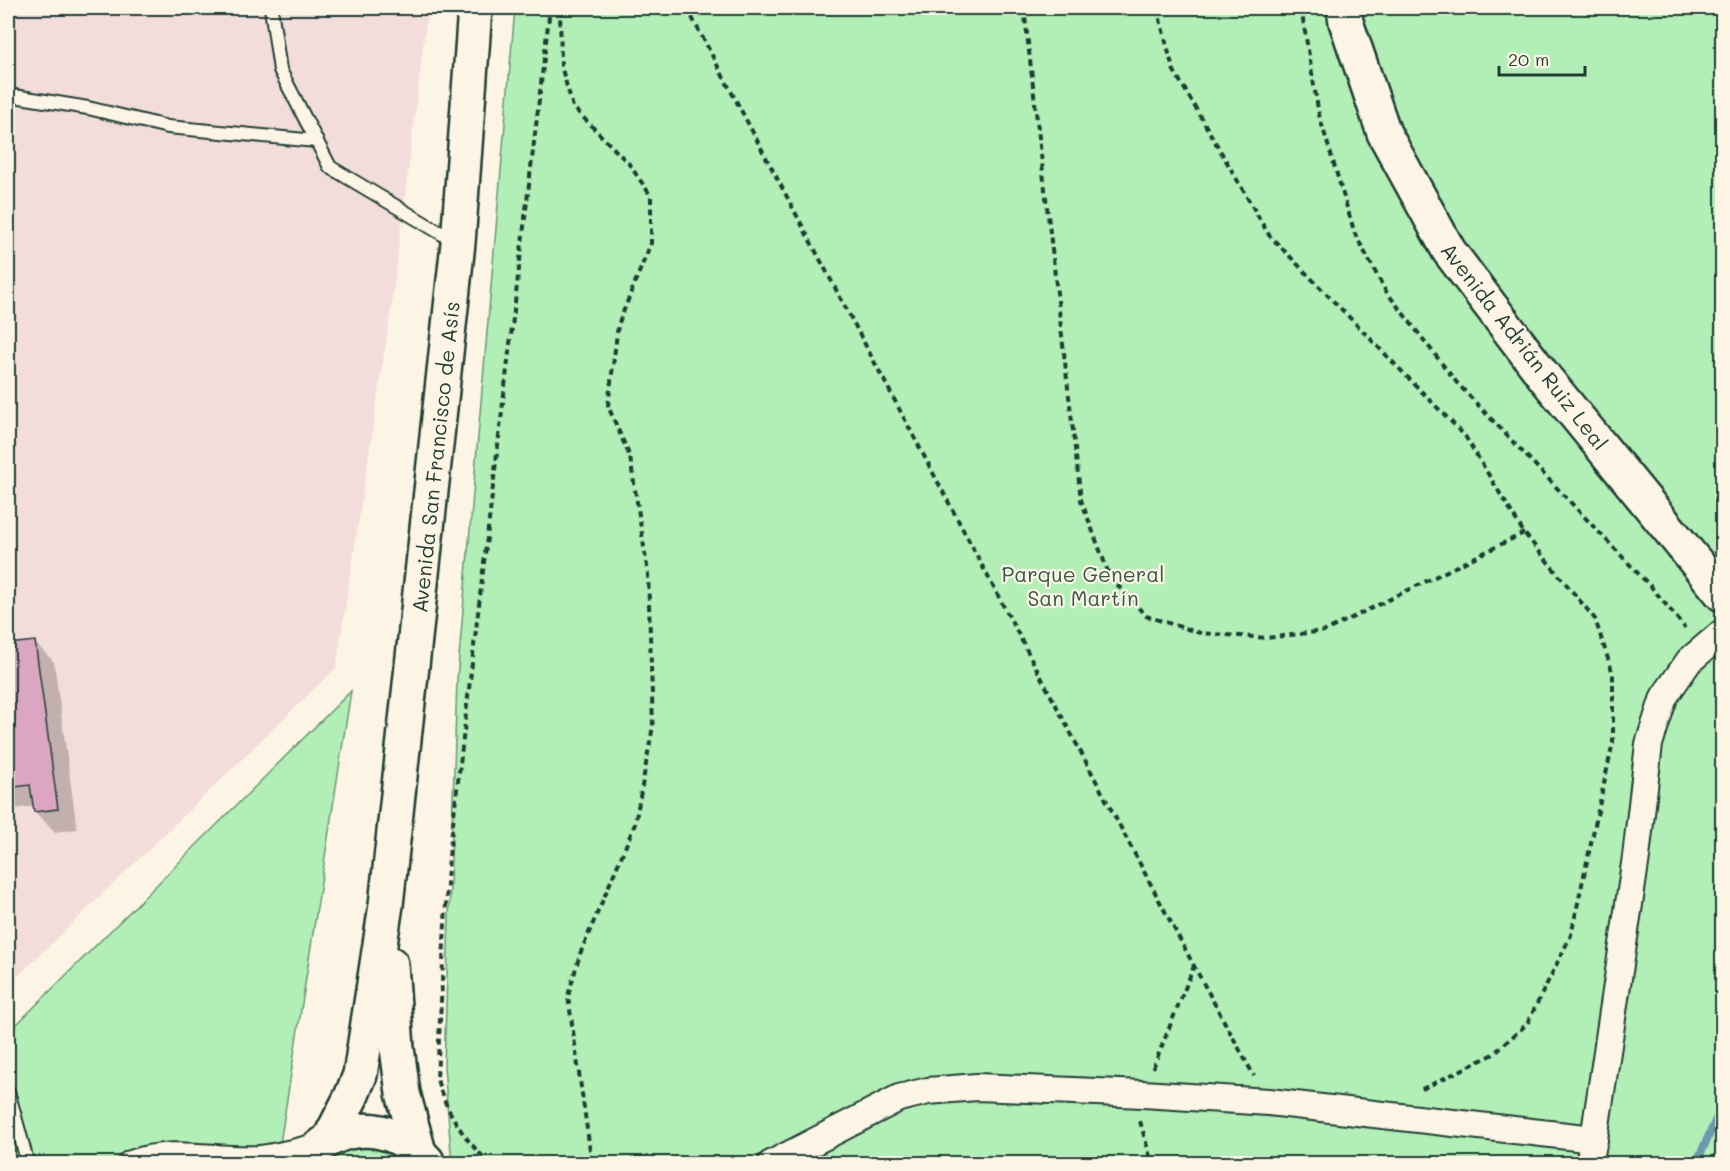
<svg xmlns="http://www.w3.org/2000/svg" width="1730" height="1171" font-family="Mali,sans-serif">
<rect width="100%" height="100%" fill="#fcf5e5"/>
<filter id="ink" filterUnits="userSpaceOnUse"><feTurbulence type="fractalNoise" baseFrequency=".0167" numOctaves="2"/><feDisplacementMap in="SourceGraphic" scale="12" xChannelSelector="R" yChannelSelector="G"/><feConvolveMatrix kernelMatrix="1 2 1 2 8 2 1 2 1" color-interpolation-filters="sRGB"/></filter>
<g filter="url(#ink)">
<path fill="#f2ddda" d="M8,8H428L391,310L336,668L8,986Z"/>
<g fill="#b2efb6" stroke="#689675" stroke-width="1.5">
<path d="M515,8H1722V1163L452,1164L444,1066L457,680Z"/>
<path d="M351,691L277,1163L8,1164V1033Z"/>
<path d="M376,1143L414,1164H321L337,1150Z"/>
</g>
<path fill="#0003" d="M34,642L54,662L77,829L55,832L35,812V806L8,810V646Z"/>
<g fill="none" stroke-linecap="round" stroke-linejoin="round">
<g stroke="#6c98ad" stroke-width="8">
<path d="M1722,56V75"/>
<path d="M1696,1164L1722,1106"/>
</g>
</g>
<path fill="#daa6c1" stroke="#1f3d34" stroke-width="1.5" d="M35,641L58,809L34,812L30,785L8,788V644Z"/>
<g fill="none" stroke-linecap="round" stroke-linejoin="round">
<defs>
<g id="lane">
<path d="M271,8L280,70L330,167L454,241"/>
<path d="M8,95L88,108L168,127L316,141"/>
<path d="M8,1091L28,1164"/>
</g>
<g id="street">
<path d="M131,1164C174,1148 215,1162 259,1159C279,1157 299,1151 318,1147"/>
<path d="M771,1164L899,1098L928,1091L977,1087L1143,1094L1269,1102L1594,1139"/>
<path d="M1589,1164L1594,1139L1636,857L1649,744L1664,697L1689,661L1722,633"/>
</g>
<path id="secondary" d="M1344,8L1346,22L1384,133L1449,251L1546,379L1722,594"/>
<g id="primary">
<path d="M391,964L397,1048L403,1093L419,1152"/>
<path d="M330,1138L351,1097L360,1075L386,905L458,243L475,8"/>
<path d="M304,1164C334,1119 393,1120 427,1161"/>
</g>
</defs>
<use href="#lane" stroke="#1f3d34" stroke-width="16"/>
<use href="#street" stroke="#1f3d34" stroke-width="30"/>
<use href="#secondary" stroke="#1f3d34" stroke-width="38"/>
<use href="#primary" stroke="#1f3d34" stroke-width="38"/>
<g stroke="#1f3d34" stroke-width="4" stroke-dasharray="6 4.5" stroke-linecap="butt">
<path d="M560,8L561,66L573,107L629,164L651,196V243L618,325L608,406L630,457L648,573L653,726L635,824L580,954L568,996L592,1164"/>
<path d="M687,8L1194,966L1254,1076"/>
<path d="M1024,8L1081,500L1110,577L1146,616L1200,633L1267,638L1325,631L1524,533"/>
<path d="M1157,8L1173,69L1269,235L1465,436L1524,533L1595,619L1613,674V742L1571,935L1527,1024L1492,1055L1418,1091"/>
<path d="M1301,8L1319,115L1355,234L1385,290L1457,383L1654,590L1685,628"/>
<path d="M1153,1068L1194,966"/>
<path d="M1140,1121L1152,1164"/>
<path d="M491,1164C466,1143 445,1110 437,1079L448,865L550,8"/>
</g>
<use href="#lane" stroke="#fcf5e5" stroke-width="12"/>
<use href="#street" stroke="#fcf5e5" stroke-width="26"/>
<use href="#secondary" stroke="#fcf5e5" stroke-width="33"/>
<use href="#primary" stroke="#fcf5e5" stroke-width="33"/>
</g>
</g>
<g text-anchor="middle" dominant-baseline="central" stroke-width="4.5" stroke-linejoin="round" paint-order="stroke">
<g font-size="21" fill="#1f3d34" stroke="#fcf5e5">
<text transform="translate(1525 346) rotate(52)">Avenida Adrián Ruiz Leal</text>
<text transform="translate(435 457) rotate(-84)">Avenida San Francisco de Asís</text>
</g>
<g font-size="21" fill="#355848" stroke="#fcf5e5">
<text x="1083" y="573">Parque General<tspan x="1083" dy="24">San Martín</tspan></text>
</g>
</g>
<rect width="1730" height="1171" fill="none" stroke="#fcf5e5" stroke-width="30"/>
<rect x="15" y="15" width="1700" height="1141" fill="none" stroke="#1f3d34" stroke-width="2" filter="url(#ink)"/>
<path d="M1499 66v9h86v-9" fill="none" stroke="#1f3d34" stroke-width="3"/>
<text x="1508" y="66" font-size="18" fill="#1f3d34" stroke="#fcf5e5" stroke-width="4.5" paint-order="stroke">20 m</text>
</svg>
